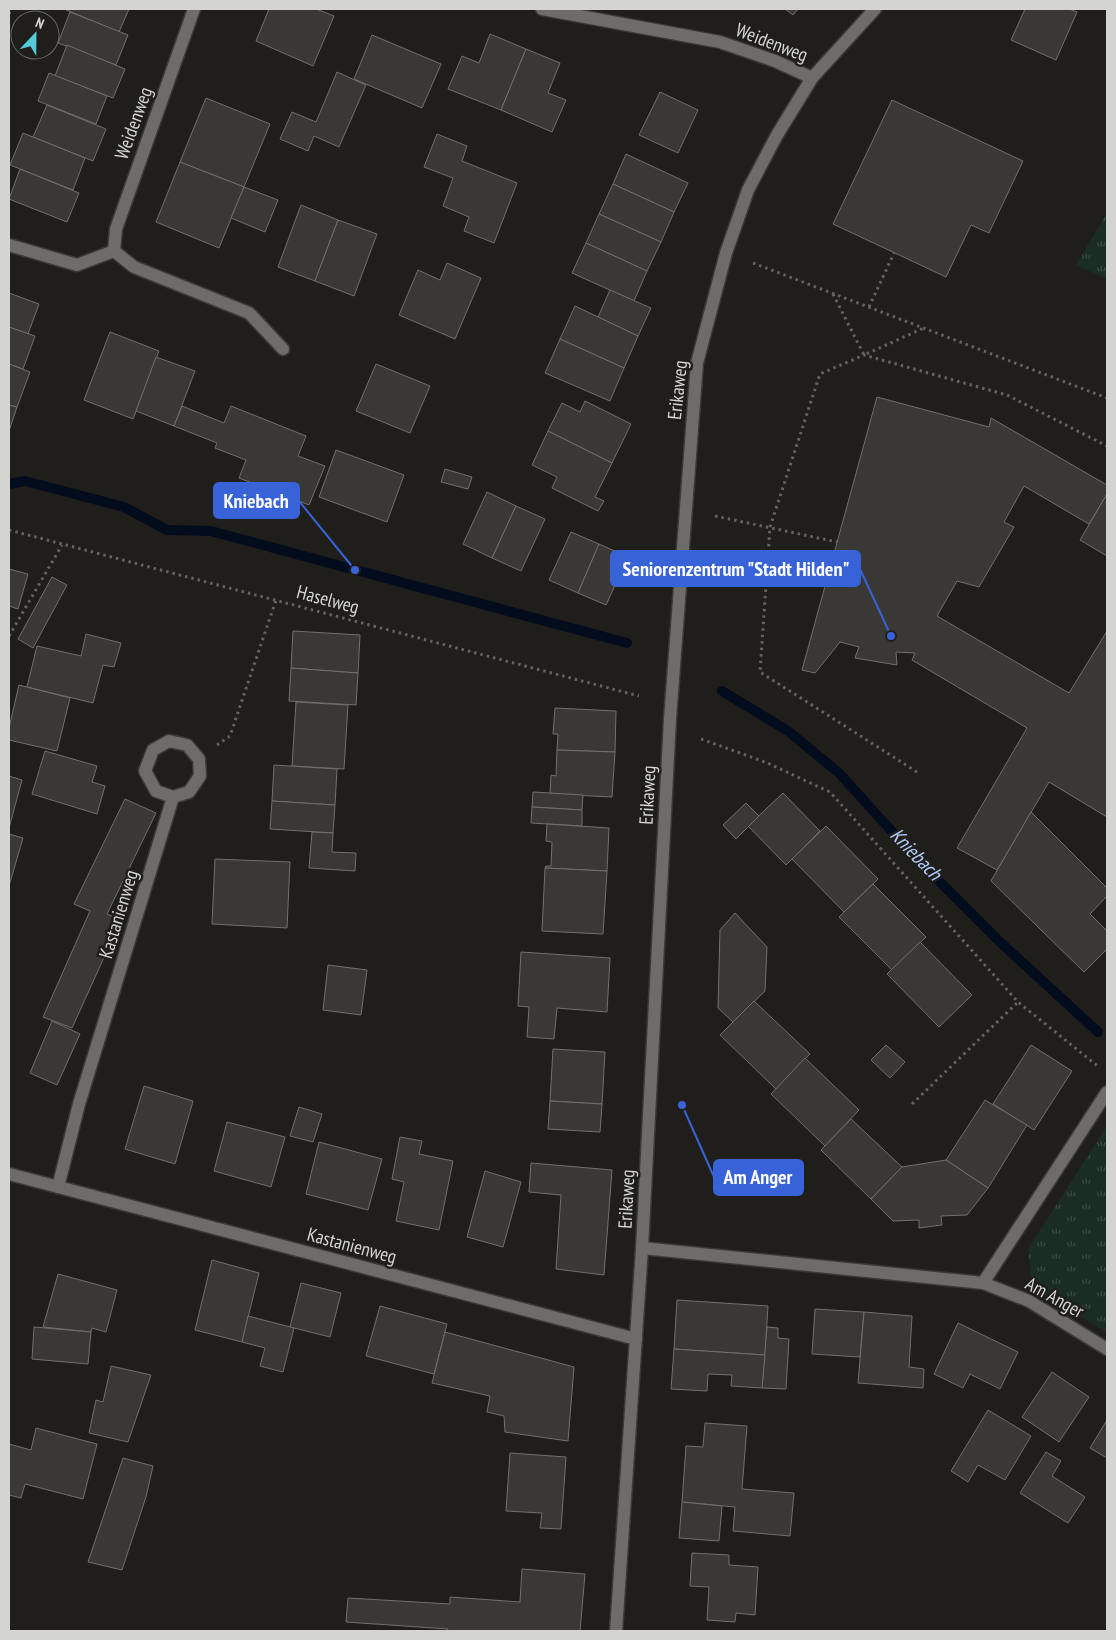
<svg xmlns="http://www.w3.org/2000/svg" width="1116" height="1640" font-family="'PT Sans Narrow',sans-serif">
<defs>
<pattern id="park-tufts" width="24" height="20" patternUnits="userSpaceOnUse" patternTransform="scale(1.25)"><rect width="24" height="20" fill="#192d24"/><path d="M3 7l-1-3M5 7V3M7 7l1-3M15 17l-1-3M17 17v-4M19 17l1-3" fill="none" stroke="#3a4b43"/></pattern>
</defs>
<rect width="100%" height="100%" fill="#1f1e1b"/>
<g fill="url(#park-tufts)">
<path d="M1107,213V279L1076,265Z"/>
<path d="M1107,1126V1333L1032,1285L1028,1249Z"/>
</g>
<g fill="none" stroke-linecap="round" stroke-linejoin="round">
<g stroke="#030c1d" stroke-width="10">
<path d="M9,484L25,481L124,507L167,530L211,531L627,643"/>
<path d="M722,691L788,731L839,773L916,858L999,941L1098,1032"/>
</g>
</g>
<g fill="#393834" stroke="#71706c">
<path d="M64,9H129L119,32Z"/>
<path d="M269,9H316L334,16L313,66L256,41Z"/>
<path d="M785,9H798L793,15Z"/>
<path d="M1025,9H1069L1077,12L1056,60L1011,40Z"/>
<path d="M70,12L128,35L116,65L58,43Z"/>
<path d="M490,34L526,49L501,110L448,89L462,56L479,63Z"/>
<path d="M372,35L441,64L422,108L354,79Z"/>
<path d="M67,45L125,69L113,98L55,76Z"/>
<path d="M526,49L560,63L548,93L566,100L552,132L501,110Z"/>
<path d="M337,72L366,85L339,147L314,136L308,151L280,139L292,112L316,122Z"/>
<path d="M49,73L107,96L96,124L38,101Z"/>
<path d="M660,92L698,110L678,153L639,135Z"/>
<path d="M206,98L270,124L244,187L180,162Z"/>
<path d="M892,100L1023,161L989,233L971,225L946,277L833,224Z"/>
<path d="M47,105L106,129L93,161L33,137Z"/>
<path d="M23,133L85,158L73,190L10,165Z"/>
<path d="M437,134L467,146L462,161L517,183L494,243L464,231L469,217L443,206L453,178L424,167Z"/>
<path d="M626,154L688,183L674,212L613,184Z"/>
<path d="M180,162L244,187L219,248L156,222Z"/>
<path d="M20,169L79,193L67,222L9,199Z"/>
<path d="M613,184L674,212L661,242L599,214Z"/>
<path d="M244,187L278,200L265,232L231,218Z"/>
<path d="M301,205L338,220L315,281L278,267Z"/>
<path d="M599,214L661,242L647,271L586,243Z"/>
<path d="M338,220L377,234L354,296L315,281Z"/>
<path d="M586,243L647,271L634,301L572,273Z"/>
<path d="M447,263L481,278L455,339L399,315L418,270L440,280Z"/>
<path d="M610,290L651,308L638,336L598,317Z"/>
<path d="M9,293L39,304L28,334L9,327Z"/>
<path d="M575,306L638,336L624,368L560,339Z"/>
<path d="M9,327L35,336L23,369L9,364Z"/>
<path d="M110,332L159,351L133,419L84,400Z"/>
<path d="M560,339L624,368L610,401L545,373Z"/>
<path d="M156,357L195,371L174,426L136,411Z"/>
<path d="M9,364L30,372L17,407L9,405Z"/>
<path d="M376,364L430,386L410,433L356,411Z"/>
<path d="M877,397L989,427L991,418L1107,485V494L1089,524L1024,486L1004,522L1014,527L979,587L957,581L937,616L1069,693L1107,631V817L1049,782L997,870L957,848L1027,728L912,660L915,653L896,652L897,665L855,658L859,647L840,642L815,673L802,670Z"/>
<path d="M585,401L631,424L612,463L548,431L562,403L580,412Z"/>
<path d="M9,405L17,407L9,431Z"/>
<path d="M182,406L224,423L231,406L306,436L298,456L325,466L309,505L239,478L246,460L215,448L217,443L174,426Z"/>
<path d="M548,431L612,463L595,497L604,501L598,511L552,488L557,477L532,465Z"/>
<path d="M336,450L404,475L387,522L319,497Z"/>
<path d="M445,469L472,477L468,489L441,482Z"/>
<path d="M487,492L516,506L492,558L463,544Z"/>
<path d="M1107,494V556L1080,540Z"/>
<path d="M516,506L545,519L521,571L492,558Z"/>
<path d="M571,532L599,544L578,593L549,580Z"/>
<path d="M599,544L628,557L606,605L578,593Z"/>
<path d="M9,569L28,574L18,609L9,606Z"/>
<path d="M52,577L67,585L33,648L18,639Z"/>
<path d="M293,631L360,635L358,673L291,668Z"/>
<path d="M86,634L121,643L114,667L103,665L93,703L27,687L37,646L81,656Z"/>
<path d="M291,668L358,673L356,705L289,701Z"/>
<path d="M19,685L70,698L57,751L9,740V728Z"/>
<path d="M296,702L348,705L344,769L292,766Z"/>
<path d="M555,708L616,711L615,752L557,750L558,734H553Z"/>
<path d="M557,750L615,752L612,797L550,794L551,775L556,776Z"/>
<path d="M45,751L97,766L92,782L105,786L97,814L32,794Z"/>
<path d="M274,765L337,769L335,805L272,801Z"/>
<path d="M9,776L22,780L9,828Z"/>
<path d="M533,792L583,795L582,810L532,807Z"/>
<path d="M783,793L820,831L786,865L748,826Z"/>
<path d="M125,799L156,813L107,914L121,920L72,1028L43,1017L90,911L74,904Z"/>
<path d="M272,801L335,805L333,833L270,829Z"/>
<path d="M746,803L759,816L736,839L723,825Z"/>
<path d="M532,807L582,810V826L531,823Z"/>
<path d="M1031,812L1107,888V896L1090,914L1107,931V949L1084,972L991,881Z"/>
<path d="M547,824L609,828L607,871L545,868L546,866H551L552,842L546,841Z"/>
<path d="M826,826L878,879L844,912L792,859Z"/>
<path d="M312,832L333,833L332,852L356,853L355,871L309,868Z"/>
<path d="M9,834L23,838L9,886Z"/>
<path d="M215,859L290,862L287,928L212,924Z"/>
<path d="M545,868L607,871L603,934L542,931Z"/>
<path d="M873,884L926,937L892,970L839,917Z"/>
<path d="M735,913L767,947L765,991L733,1022L718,1008L720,930Z"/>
<path d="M920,942L972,995L939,1027L887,974Z"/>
<path d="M521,952L610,958L607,1012L557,1008L554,1039L527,1037L529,1007L518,1006Z"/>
<path d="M328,965L367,970L361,1015L323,1010Z"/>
<path d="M754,1001L810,1054L776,1089L720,1035Z"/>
<path d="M52,1021L80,1034L57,1085L30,1073Z"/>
<path d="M886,1045L905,1062L890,1078L871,1060Z"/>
<path d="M1031,1045L1072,1071L1034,1130L993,1104Z"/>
<path d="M553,1049L605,1052L602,1104L550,1101Z"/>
<path d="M805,1058L859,1110L825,1146L771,1094Z"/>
<path d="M144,1086L193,1101L175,1164L125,1149Z"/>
<path d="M985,1100L1027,1125L988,1188L946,1160Z"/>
<path d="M550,1101L602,1104L600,1132L548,1129Z"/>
<path d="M299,1107L322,1114L313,1142L290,1136Z"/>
<path d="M851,1119L902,1167L871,1199L821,1150Z"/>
<path d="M227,1122L285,1137L271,1187L214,1171Z"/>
<path d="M400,1137L422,1141L419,1154L453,1161L439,1230L396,1221L404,1182L392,1179Z"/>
<path d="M319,1142L382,1159L368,1210L306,1194Z"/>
<path d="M946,1160L988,1188L967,1215L941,1216L942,1225L919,1228V1220L893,1221L871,1199L902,1167Z"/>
<path d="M531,1163L612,1170L604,1275L556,1269L561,1195L529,1192Z"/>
<path d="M485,1171L521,1182L503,1247L467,1237Z"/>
<path d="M212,1260L259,1273L242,1342L195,1330Z"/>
<path d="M58,1274L117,1290L106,1332L92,1328L91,1332L43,1327Z"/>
<path d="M301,1283L341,1293L330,1337L290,1327Z"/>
<path d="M677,1300L768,1306L765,1355L674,1349Z"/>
<path d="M380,1306L447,1324L434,1374L366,1356Z"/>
<path d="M815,1309L864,1312L860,1357L812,1354Z"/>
<path d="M864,1312L912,1316L909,1367L924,1369L923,1388L858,1383Z"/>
<path d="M248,1316L294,1328L283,1372L260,1366L265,1348L242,1342Z"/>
<path d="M958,1323L1018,1352L1000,1389L970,1374L963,1388L934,1374Z"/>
<path d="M34,1327L91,1332L88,1364L32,1359Z"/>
<path d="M767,1327L778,1328V1338L789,1339L786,1389L762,1388Z"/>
<path d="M445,1332L574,1367L568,1441L505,1432L504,1416L487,1412L490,1396L432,1383Z"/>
<path d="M674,1349L765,1355L762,1388L731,1386L732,1375L708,1374L707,1391L671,1389Z"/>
<path d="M111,1366L151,1375L128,1442L89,1433L96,1400L103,1402Z"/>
<path d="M1052,1372L1089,1397L1059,1442L1022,1417Z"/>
<path d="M988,1410L1031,1436L1005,1480L978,1465L968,1482L951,1471Z"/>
<path d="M1107,1420V1458L1090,1448Z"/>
<path d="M705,1423L747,1426L742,1489L794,1493L790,1536L733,1531L735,1507L682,1502L686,1446L703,1447Z"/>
<path d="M36,1428L97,1444L83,1499L25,1484L21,1498L9,1495V1444L31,1450Z"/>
<path d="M1046,1452L1061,1461L1052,1476L1085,1497L1068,1523L1020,1493Z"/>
<path d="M510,1453L566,1457L561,1529L540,1528L542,1513L506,1511Z"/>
<path d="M123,1458L153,1466L146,1497L122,1570L88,1562Z"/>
<path d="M682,1502L722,1506L719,1541L679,1538Z"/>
<path d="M692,1553L729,1555V1565L758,1567L755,1615L736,1613L735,1622L707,1620L709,1587L690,1586Z"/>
<path d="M522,1569L585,1574L580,1631H447L448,1629L346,1622L348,1598L450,1604V1597L520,1602Z"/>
</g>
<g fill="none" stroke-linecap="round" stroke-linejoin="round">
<defs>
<g id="minor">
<path d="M194,9L116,229L114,251L134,267L249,313L283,349"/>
<path d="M542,9L720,42L775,61L812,78"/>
<path d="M9,245L77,265L114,251"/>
<path d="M9,1174L636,1339"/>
<path d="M58,1187L79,1104L173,797L189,792L200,776L199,759L187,745L169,741L153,750L145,771L156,791L173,797"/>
<path d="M642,1248L983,1283L1029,1301L1107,1349"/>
<path d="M983,1283L1107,1092"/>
<path d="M616,1631L642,1248L670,719L697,363L726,253L748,190L777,135L812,78L875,9"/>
</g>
</defs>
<use href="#minor" stroke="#3a3937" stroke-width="15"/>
<g stroke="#646360" stroke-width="3" stroke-dasharray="2.5 4" stroke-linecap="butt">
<path d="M9,14L11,9"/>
<path d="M753,263L1107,398"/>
<path d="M833,294L864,355L924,328"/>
<path d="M869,307L894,253"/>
<path d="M715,516L837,542"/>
<path d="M9,530L639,696"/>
<path d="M9,636L62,545"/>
<path d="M701,739L765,762L830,792L1018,1002L1100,1068"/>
<path d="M217,745L230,736L276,600"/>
<path d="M917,772L760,672L770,527L820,374L864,355L1007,395L1107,446"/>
<path d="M912,1104L1018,1002"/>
</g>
<use href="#minor" stroke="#6d6c68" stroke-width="12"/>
</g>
<g text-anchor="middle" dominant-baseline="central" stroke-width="5" stroke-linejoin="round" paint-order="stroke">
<g font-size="19" fill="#d4d4d1" stroke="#1f1e1b">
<text transform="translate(772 42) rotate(21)">Weidenweg</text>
<text transform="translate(133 123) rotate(-70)">Weidenweg</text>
<text transform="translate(677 390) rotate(-84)">Erikaweg</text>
<text transform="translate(328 599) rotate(15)">Haselweg</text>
<text transform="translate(647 795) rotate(-87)">Erikaweg</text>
<text transform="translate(118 914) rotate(-73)">Kastanienweg</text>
<text transform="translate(626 1199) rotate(-87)">Erikaweg</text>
<text transform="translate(352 1245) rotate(15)">Kastanienweg</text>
<text transform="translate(1055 1297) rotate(29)">Am Anger</text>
</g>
<g font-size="20" font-style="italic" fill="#afccf9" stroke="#1f1e1b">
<text transform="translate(916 854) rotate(46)">Kniebach</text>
</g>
</g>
<path fill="none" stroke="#3862d7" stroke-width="2" d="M355 570L299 501M891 636L860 569M682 1105L714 1177"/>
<g fill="#3862d7" stroke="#1f1e1b" stroke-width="2">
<circle cx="355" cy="570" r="5"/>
<circle cx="891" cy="636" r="5"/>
<circle cx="682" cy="1105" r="5"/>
</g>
<g fill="#3862d7" stroke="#3862d7" stroke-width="2">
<rect x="214" y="483" width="85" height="35" rx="5"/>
<rect x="611" y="551" width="249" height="35" rx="5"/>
<rect x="714" y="1160" width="89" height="35" rx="5"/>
</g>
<g font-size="20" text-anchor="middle" font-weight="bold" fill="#fff">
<text x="256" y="508">Kniebach</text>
<text x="736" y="576">Seniorenzentrum "Stadt Hilden"</text>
<text x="758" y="1184">Am Anger</text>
</g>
<rect width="1116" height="1640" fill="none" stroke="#d4d4d1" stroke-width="20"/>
<g transform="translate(35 35) rotate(22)"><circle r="24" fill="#1f1e1b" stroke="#676764"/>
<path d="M0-4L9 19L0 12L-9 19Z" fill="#53cbdb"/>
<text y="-8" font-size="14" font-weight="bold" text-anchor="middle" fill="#d4d4d1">N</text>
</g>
</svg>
